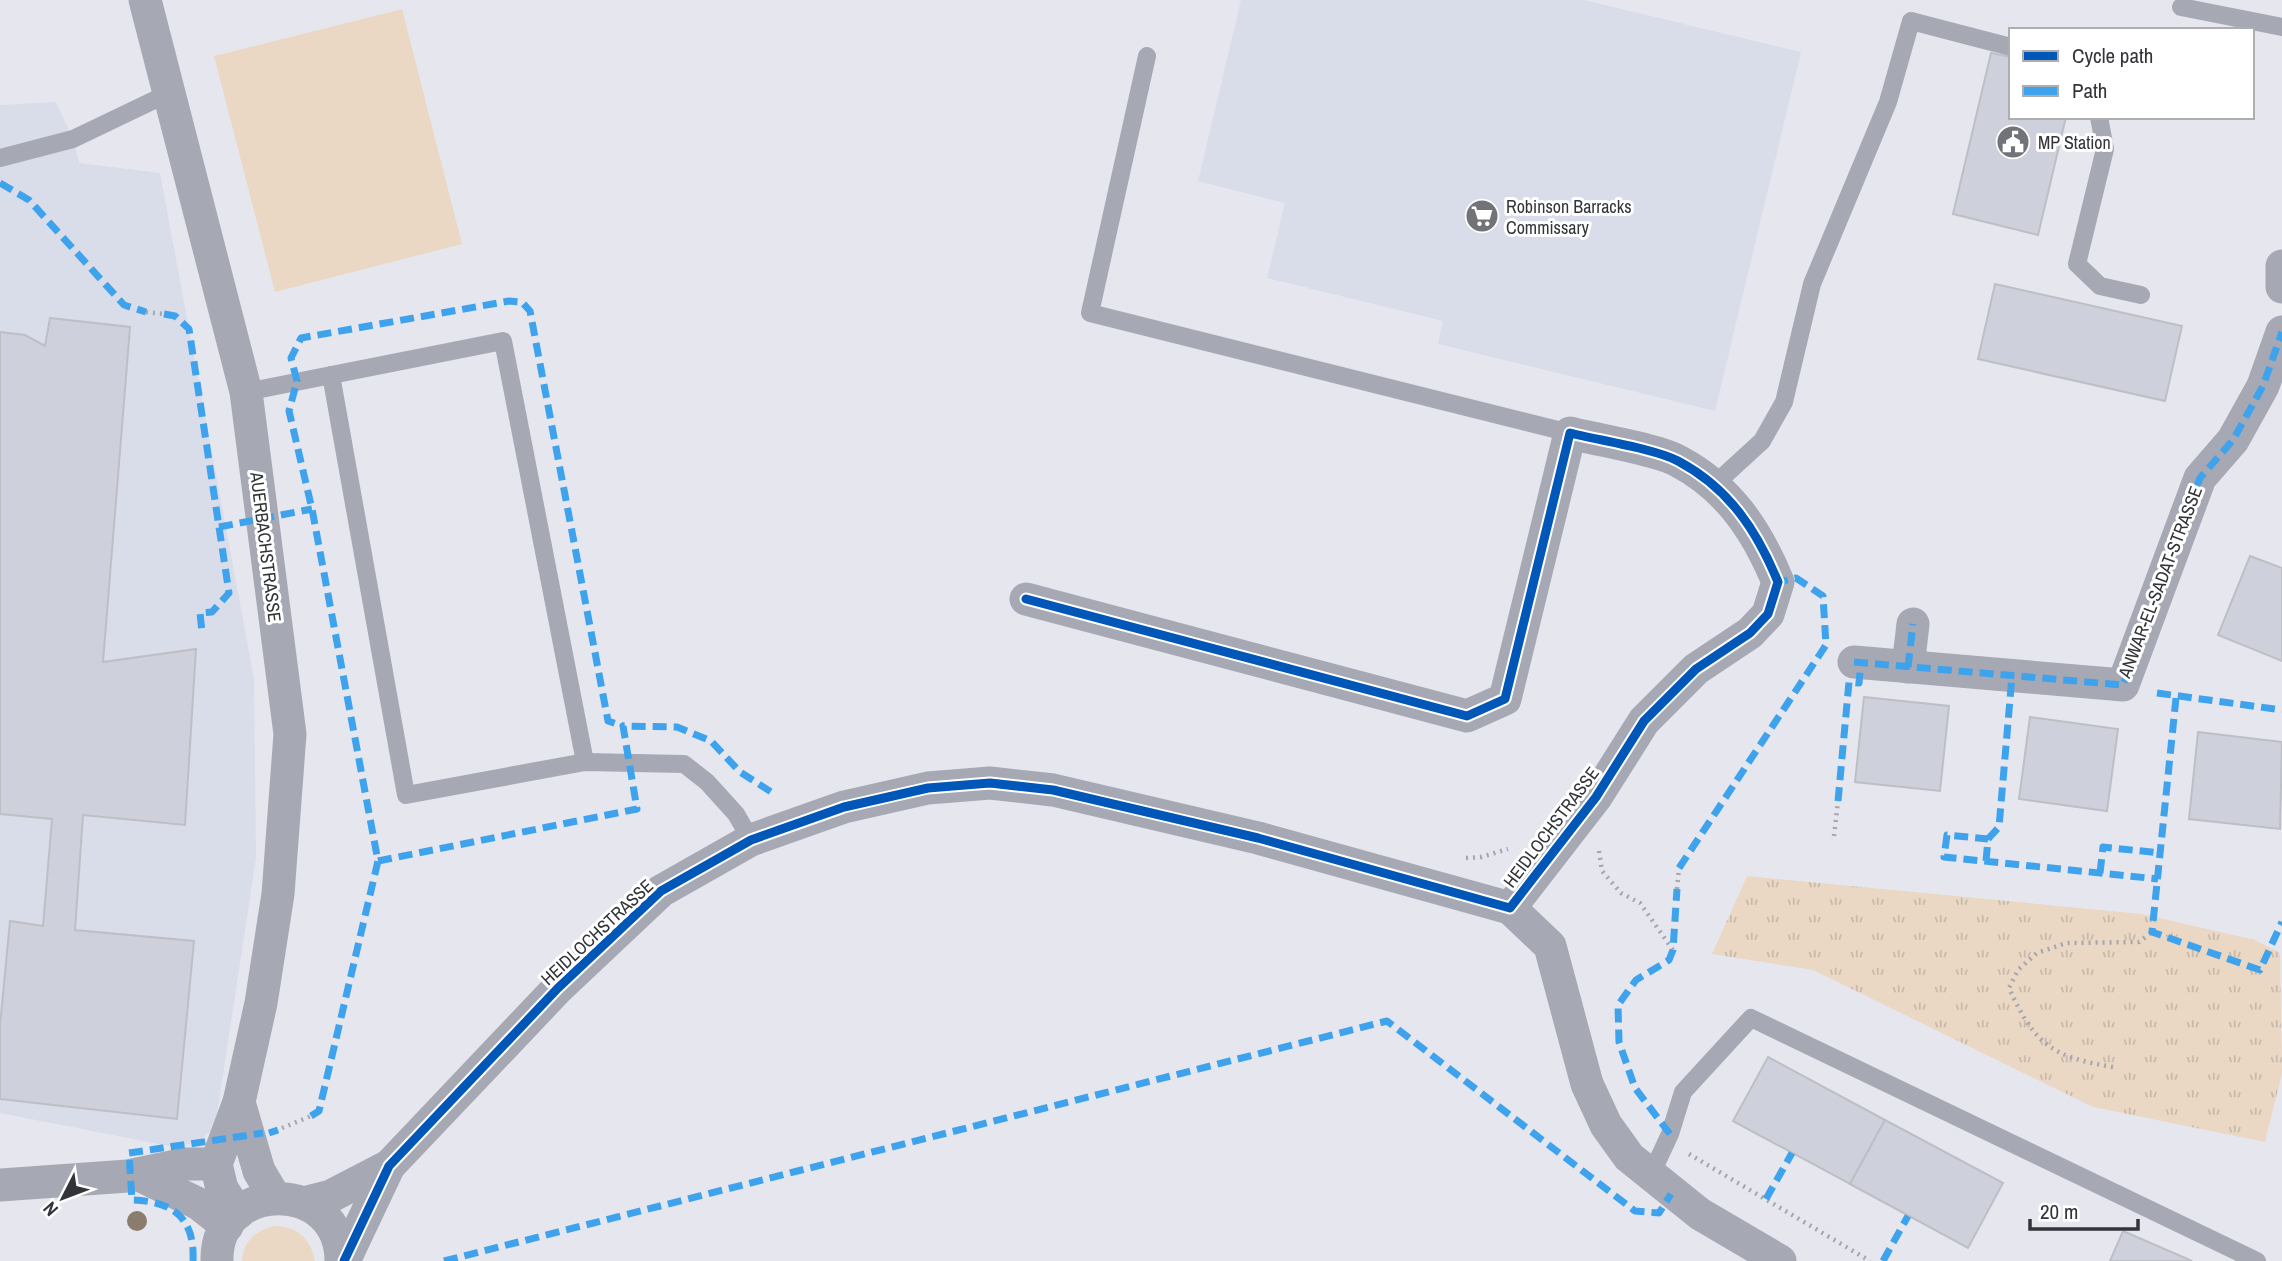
<svg xmlns="http://www.w3.org/2000/svg" width="2282" height="1261" font-family="'Archivo Narrow',sans-serif">
<defs>
<pattern id="park-tufts" width="24" height="20" patternUnits="userSpaceOnUse" patternTransform="scale(1.75)"><rect width="24" height="20" fill="#ead7c4"/><path d="M3 7l-1-3M5 7V3M7 7l1-3M15 17l-1-3M17 17v-4M19 17l1-3" fill="none" stroke="#c9b9a9"/></pattern>
</defs>
<rect width="100%" height="100%" fill="#e6e7ee"/>
<g fill="#d9dce9">
<path d="M1241,0H1584L1801,52L1715,411L1438,344L1443,321L1267,278L1285,203L1198,181Z"/>
<path d="M56,102L73,139L79,163L160,173L254,679L256,858L215,1127L201,1139L179,1148L0,1113V105Z"/>
</g>
<g fill="#ead7c4">
<path d="M402,9L462,244L275,292L214,56Z"/>
<path d="M275,1226C298,1227 310,1238 315,1261H242C243,1241 256,1230 275,1226Z"/>
</g>
<path fill="url(#park-tufts)" d="M1747,876L2142,914L2255,940L2280,953L2282,1073L2265,1142L2093,1107L1813,970L1712,954Z"/>
<g fill="#ced0dc" stroke="#bebfc4" stroke-width="2">
<path d="M1991,53L2011,57V117H2066L2038,235L1953,214Z"/>
<path d="M1995,284L2182,326L2165,401L1978,359Z"/>
<path d="M50,318L130,327L103,662L196,649L185,825L83,815L75,930L194,941L177,1119L0,1099V1026L10,921L43,926L52,819L0,814V332L25,335L45,346Z"/>
<path d="M2250,556L2282,568V661L2218,635Z"/>
<path d="M1864,697L1949,706L1940,791L1855,782Z"/>
<path d="M2030,717L2118,729L2107,811L2019,799Z"/>
<path d="M2198,732L2282,742L2280,829L2189,819Z"/>
<path d="M1768,1057L1885,1120L1850,1184L1733,1121Z"/>
<path d="M1885,1120L2003,1183L1968,1248L1850,1184Z"/>
<path d="M2123,1231L2192,1261H2110Z"/>
</g>
<g fill="none" stroke-linecap="round" stroke-linejoin="round">
<g stroke="#a5a6ae" stroke-width="4.5" stroke-dasharray="2 5" stroke-linecap="butt">
<path d="M146,312L164,314"/>
<path d="M1834,836L1838,801"/>
<path d="M1599,851L1602,871L1621,893L1640,903L1673,950"/>
<path d="M1466,858L1481,857L1508,849"/>
<path d="M1677,889L1679,868"/>
<path d="M2281,924H2282"/>
<path d="M2113,1067C2052,1057 2035,1045 2009,988L2018,970L2037,953L2066,943L2139,942L2152,932"/>
<path d="M282,1128L311,1116"/>
<path d="M1689,1154L1870,1261"/>
</g>
<g stroke="#a6a9b4" stroke-width="18">
<path d="M2181,7L2282,27"/>
<path d="M1147,56L1090,313L1570,433"/>
<path d="M2099,117L2105,149L2077,264L2100,286L2141,295"/>
<path d="M0,158L73,139L169,93"/>
<path d="M331,375L406,795L585,762L684,764L707,782L736,814L751,840"/>
<path d="M246,392L503,341L585,762"/>
<path d="M1714,485L1762,441L1784,402L1812,284L1888,102L1911,21L2011,47"/>
<path d="M1650,1177L1670,1134L1683,1092L1751,1018L2257,1261"/>
</g>
<g stroke="#a6a9b4" stroke-width="33">
<path d="M145,0L246,392L290,734L278,894L261,1003L239,1102L216,1164L222,1189L238,1213"/>
<path d="M2282,266V287"/>
<path d="M1854,662L2123,685L2200,478L2233,440L2263,386L2282,332"/>
<path d="M1908,667L1913,624"/>
<path d="M1510,908L1550,946L1587,1084L1606,1125L1629,1157L1700,1214L1780,1261"/>
<path d="M239,1102L259,1171L275,1198"/>
<path d="M139,1175L199,1204L227,1226"/>
<path d="M0,1185L128,1176L186,1164H216"/>
<path d="M304,1203L331,1196L389,1166"/>
<path d="M217,1261C215,1179 341,1177 341,1261"/>
<path d="M344,1261L389,1166L558,988L661,891L751,840L844,807L928,788L990,783L1053,790L1258,838L1510,908L1596,797L1644,721L1696,669L1750,633L1768,614L1778,582C1757,531 1729,488 1678,461C1656,449 1597,440 1570,433L1505,699L1467,716L1026,599"/>
</g>
<g stroke="#3ea3ec" stroke-width="7" stroke-dasharray="14 7" stroke-linecap="butt">
<path d="M0,183L29,200L124,305L146,312"/>
<path d="M164,314L175,316L189,329L229,593L212,612L200,613L202,632"/>
<path d="M219,527L312,509"/>
<path d="M1854,662L2123,685L2200,478L2233,440L2263,386L2282,332"/>
<path d="M1908,667L1913,624"/>
<path d="M2157,693L2282,710"/>
<path d="M2176,698L2152,932L2260,970L2282,922"/>
<path d="M1838,801L1849,682L1859,683L1861,663"/>
<path d="M1988,839L1999,827L2012,676"/>
<path d="M378,861L637,809L623,726L677,727L711,741L740,772L776,795"/>
<path d="M1986,861L1988,839L1947,835L1944,857L2158,879"/>
<path d="M1679,868L1826,645L1823,596L1796,578L1778,582"/>
<path d="M2100,873L2103,847L2160,853"/>
<path d="M311,1116L319,1111L378,861L312,509L289,411L297,381L291,358L301,338L509,301L522,302L530,311L608,721L623,726"/>
<path d="M269,1133L278,1130"/>
<path d="M1670,1134L1635,1088L1619,1042L1618,1005L1636,980L1669,960L1673,950L1677,889"/>
<path d="M1766,1199L1792,1153"/>
<path d="M193,1261C195,1218 173,1201 132,1200L129,1153L263,1133"/>
<path d="M444,1261L1387,1021L1635,1211L1659,1213L1671,1194"/>
<path d="M1883,1261L1908,1216"/>
</g>
<defs>
<path id="cycleway" d="M344,1261L389,1166L558,988L661,891L751,840L844,807L928,788L990,783L1053,790L1258,838L1510,908L1596,797L1644,721L1696,669L1750,633L1768,614L1778,582C1757,531 1729,488 1678,461C1656,449 1597,440 1570,433L1505,699L1467,716L1026,599"/>
</defs>
<use href="#cycleway" stroke="#fff" stroke-width="13"/>
<use href="#cycleway" stroke="#0057b8" stroke-width="9"/>
</g>
<circle fill="#8a7d6e" cx="137" cy="1221" r="10"/>
<defs>
<symbol id="civic-disc" viewBox="-11 -11 22 22"><circle r="9.5" fill="#727378" stroke="#fff"/><path d="M-.6-6.5H3V-4.5H.6V-3L4-1V1h2V6H-6V1h2V-1L-.6-3ZM-1.2 2.5V6h2.4V2.5Z" fill="#fff"/></symbol>
<symbol id="supermarket-disc" viewBox="-11 -11 22 22"><circle r="9.5" fill="#727378" stroke="#fff"/><path d="M-6-5.5h2.5l.6 2H6L4.5 2H-2.5L-4.4-4H-6ZM-1.5 3.2a1.3 1.3 0 1 0 .1 0ZM3 3.2a1.3 1.3 0 1 0 .1 0Z" fill="#fff"/></symbol>
</defs>
<g fill-rule="evenodd">
<use href="#civic-disc" x="1994" y="123" width="38" height="38"/>
<use href="#supermarket-disc" x="1463" y="197" width="38" height="38"/>
</g>
<g text-anchor="middle" dominant-baseline="central" stroke-width="6" stroke-linejoin="round" paint-order="stroke">
<g font-size="18" fill="#333439" stroke="#fff" text-anchor="start">
<text x="2038" y="142">MP Station</text>
<text x="1506" y="206">Robinson Barracks<tspan x="1506" dy="21">Commissary</tspan></text>
</g>
<g font-size="18" fill="#333439" stroke="#fff">
<text transform="translate(266 547) rotate(83)">AUERBACHSTRASSE</text>
<text transform="translate(2160 582) rotate(-69)">ANWAR-EL-SADAT-STRASSE</text>
<text transform="translate(1551 827) rotate(-53)">HEIDLOCHSTRASSE</text>
<text transform="translate(597 932) rotate(-43)">HEIDLOCHSTRASSE</text>
</g>
</g>
<rect x="2009" y="28" width="245" height="91" fill="#ffffff" stroke="#adaeb0" stroke-width="2"/>
<rect x="2023" y="51" width="35" height="10" fill="#0057b8" stroke="#adaeb0" stroke-width="2"/>
<text x="2072" y="63" font-size="21" fill="#333439">Cycle path</text>
<rect x="2023" y="86" width="35" height="10" fill="#3ea3ec" stroke="#adaeb0" stroke-width="2"/>
<text x="2072" y="98" font-size="21" fill="#333439">Path</text>
<g transform="translate(63 1198) rotate(228)" stroke="#ffffff" stroke-width="5" paint-order="stroke">
<path d="M0-5L12 26L0 18L-12 26Z" fill="#333439"/>
<text y="-10" font-size="19" font-weight="bold" text-anchor="middle" fill="#333439">N</text>
</g>
<path d="M2030 1219v10h108v-10" fill="none" stroke="#333439" stroke-width="3.5"/>
<text x="2040" y="1219" font-size="21" fill="#333439" stroke="#ffffff" stroke-width="5" paint-order="stroke">20 m</text>
</svg>
